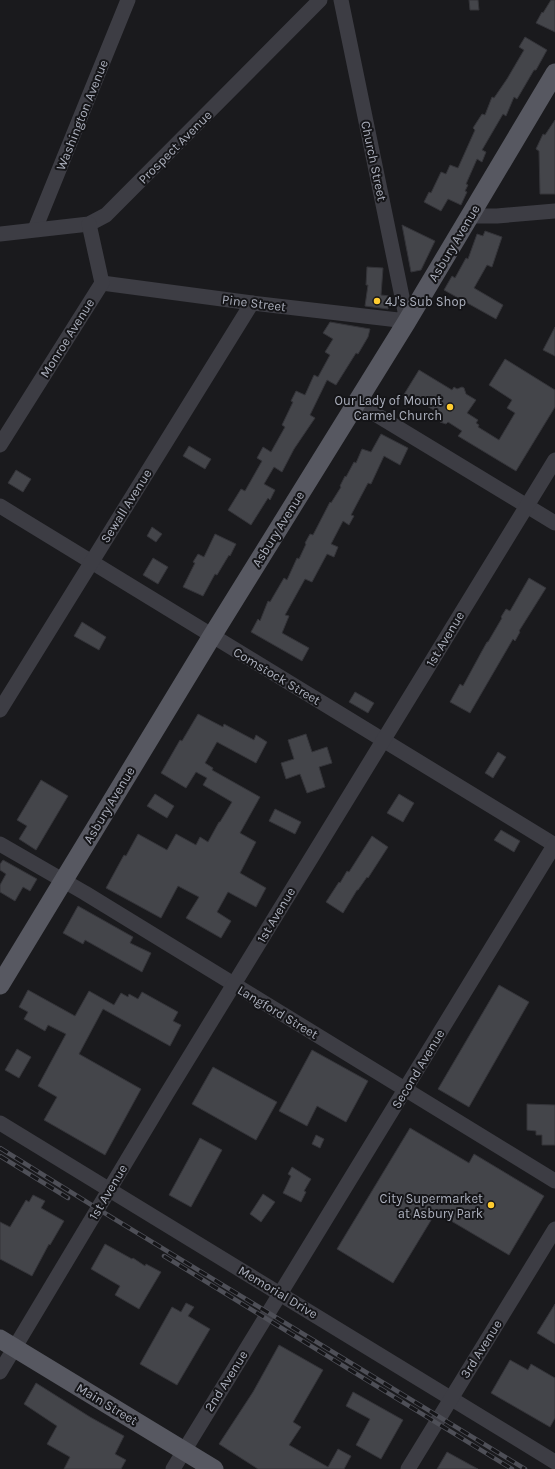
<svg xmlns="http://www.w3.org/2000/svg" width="555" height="1469" font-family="Karla,sans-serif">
<rect width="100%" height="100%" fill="#1a1a1d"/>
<g fill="#44454a" stroke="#343439">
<path d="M469,0H478L479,10H470Z"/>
<path d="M551,0H555V32L536,23L542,12L543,13Z"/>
<path d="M525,37L547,50L536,70H534L517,99L514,97L506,116L503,114L482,150L486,152L482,162L477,159L466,184L468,185L465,191L467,192L461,205L448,199L441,211L424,202L429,192L431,193L441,172L446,174L450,165L458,168L475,130L473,128L482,114L485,115L492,97L494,98L507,79L524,50L519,47Z"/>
<path d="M555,120V194H540L539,151L536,149L543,134L545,135Z"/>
<path d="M402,225L435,241L421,270L411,272Z"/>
<path d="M485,231L502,237L492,267L487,265L474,288L503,305L496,319L444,290L452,276L455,278L466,258L468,259L477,234L483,236Z"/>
<path d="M367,267L383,268L381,295L390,296L388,309L365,306L368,285H366Z"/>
<path d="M330,322L370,329L368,337L358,354L356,353L336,385L327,380L310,415L315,418L294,449L282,472L274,467L264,484L275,490L270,500L268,498L251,525L228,510L241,489L245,491L262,461L257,458L263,447L271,452L285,427L282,425L293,402L291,401L296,391L305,395L314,375L318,377L330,355L325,352L333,339L323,333Z"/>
<path d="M555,327V356L543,350Z"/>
<path d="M505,359L555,390V407L516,471L458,436L462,431L448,422L446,424L440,422L436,414L437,412L415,399L413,401L403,396L419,370L452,390L454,387L457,389L462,387L464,388L466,394L476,400L467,413L478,420L476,423L479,425L478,427L499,440L515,413L507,408L512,400L489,385Z"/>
<path d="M381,434L408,448L400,465L384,456L371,484L368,483L351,515L354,516L349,525L343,521L331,544L338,547L334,557L327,554L312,582L305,579L285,615L289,616L282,633L309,648L302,661L251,632L258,619L260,621L268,601L270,602L284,578L287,580L297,558L299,559L306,544L305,543L310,534L313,535L330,502L331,503L341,487L340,486L345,476L346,477L354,462L356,463L362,449L371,452Z"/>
<path d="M189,446L211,459L205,469L183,456Z"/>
<path d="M16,470L31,479L23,492L8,483Z"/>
<path d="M152,527L162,534L156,542L147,536Z"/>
<path d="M215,534L236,544L230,556L229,555L217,575L215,574L203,596L183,587L195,563L193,562L198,554L204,557Z"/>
<path d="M153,558L168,567L158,584L143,575Z"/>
<path d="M529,578L546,588L519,631L520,632L515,641L513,639L470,713L450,702L460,684L463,686L482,651L487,642H488L502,618L501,617L506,609L510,611Z"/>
<path d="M82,622L106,637L99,650L74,636Z"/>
<path d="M355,692L374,703L368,713L349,702Z"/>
<path d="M198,714L223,727L224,724L254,740L256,735L267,742L256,763L217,742L205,763L213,768L212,770L260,797L240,833L256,842L240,873L266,888L256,907L228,892L217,912L231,921L221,938L186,918L199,897L178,886L161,918L106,888L124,855L126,856L138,834L167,850L176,834L196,845L200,837L208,842L219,822H220L232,802L203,785L207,778L196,772L186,788L161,773L180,740L182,741Z"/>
<path d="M306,734L312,752L327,747L332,763L319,767L325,787L307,793L300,774L286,779L281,763L294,759L288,740Z"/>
<path d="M498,752L506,757L493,778L485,773Z"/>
<path d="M41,780L68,796L36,850L19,839L27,826L17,820Z"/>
<path d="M155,794L174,806L167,818L147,806Z"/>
<path d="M399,794L414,803L403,822L387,813Z"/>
<path d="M275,809L301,822L295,834L269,821Z"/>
<path d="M501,830L520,841L514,852L494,840Z"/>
<path d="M372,836L388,847L368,878L367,877L358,890H357L343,913L326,902L339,882L340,883L347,871L349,872Z"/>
<path d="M3,860L37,879L30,891L23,887L15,901L0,892V885L6,874L0,870V864Z"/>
<path d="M78,906L133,937L130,943L151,953L142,972L85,940L83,944L63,933Z"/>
<path d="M499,985L529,1002L469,1107L438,1089Z"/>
<path d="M28,990L75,1016L89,991L114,1005L121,993L128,997L129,994L138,999L142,992L178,1012L173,1021L181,1025L170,1046L103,1009L79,1054L141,1089L105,1155L44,1120L57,1097L38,1086L66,1034L48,1025L45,1031L24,1019L28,1012L19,1007Z"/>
<path d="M17,1049L31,1057L19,1078L5,1070Z"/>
<path d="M312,1050L368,1081L346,1122L317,1106L307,1126L279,1111Z"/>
<path d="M213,1067L277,1102L256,1140L192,1104Z"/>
<path d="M527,1104L555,1105V1145H542V1135H536V1131L527,1130Z"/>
<path d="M410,1128L469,1163L474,1154L544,1196L509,1255L436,1212L393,1283L337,1249Z"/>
<path d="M316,1135L324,1139L320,1148L312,1144Z"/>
<path d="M200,1138L222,1150L191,1207L169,1195Z"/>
<path d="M292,1167L311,1179L304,1191L306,1192L301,1202L283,1193L291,1176L288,1174Z"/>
<path d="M263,1194L275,1202L261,1222L250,1214Z"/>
<path d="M33,1195L45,1201L41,1208L64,1221L50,1245L49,1244L32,1276L0,1259V1222L10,1227L26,1200L29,1202Z"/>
<path d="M105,1244L132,1259L133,1258L145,1266L146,1264L161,1272L139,1309L115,1295L120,1286L91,1269Z"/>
<path d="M186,1303L194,1307L188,1316L210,1329L177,1385L140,1364L172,1307L181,1312Z"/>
<path d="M555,1304V1344L537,1333Z"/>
<path d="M279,1345L323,1370L293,1422L301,1427L289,1445L328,1467L338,1449L351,1456L344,1469H258L219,1444L253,1392Z"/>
<path d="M510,1360L528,1370L531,1364L555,1378V1418L550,1427L491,1393Z"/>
<path d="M36,1383L90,1417L124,1436L115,1454L126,1460L121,1469H64L70,1457L47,1444L57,1426L24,1404Z"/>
<path d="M353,1392L403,1420L381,1459L356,1445L370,1419L346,1406Z"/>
<path d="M447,1452L478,1469H437Z"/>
</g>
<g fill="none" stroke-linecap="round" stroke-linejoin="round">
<g stroke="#3d3d44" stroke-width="15">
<path d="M469,216H497L555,211"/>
<path d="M35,229L128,0"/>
<path d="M0,234L80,225L89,224L106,215L320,0"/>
<path d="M102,283L252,303L407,321L341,0"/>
<path d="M357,403L555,523"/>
<path d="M0,445L102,283L89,224"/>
<path d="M0,506L555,845"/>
<path d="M0,710L252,303"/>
<path d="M0,844L85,893L555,1181"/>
<path d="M0,1123L555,1462"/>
<path d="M0,1372L166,1095L555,460"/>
<path d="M173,1469L555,844"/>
<path d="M408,1469L555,1229"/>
</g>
<g stroke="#575861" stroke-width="19">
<path d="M0,985L212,636L406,323L555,73"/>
<path d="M0,1339L214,1469"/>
</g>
<defs>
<g id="rail">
<path d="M0,1148L98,1209L525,1469"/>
<path d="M0,1156L68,1198"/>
<path d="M164,1256L512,1469"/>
</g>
</defs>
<use href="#rail" stroke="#4e4f57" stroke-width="4.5"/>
<use href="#rail" stroke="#151518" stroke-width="3" stroke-dasharray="9" stroke-linecap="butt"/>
</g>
<g fill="#ffcc30" stroke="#151518" stroke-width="1.5">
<circle cx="377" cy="301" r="4"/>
<circle cx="450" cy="407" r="4"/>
<circle cx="491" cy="1205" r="4"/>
</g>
<g text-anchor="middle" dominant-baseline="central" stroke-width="4" stroke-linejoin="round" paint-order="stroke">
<g font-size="13" fill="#acb0bd" stroke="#151518">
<text transform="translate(82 115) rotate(-68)">Washington Avenue</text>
<text transform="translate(175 147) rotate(-45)">Prospect Avenue</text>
<text transform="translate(374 161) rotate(78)">Church Street</text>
<text transform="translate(454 243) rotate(-59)">Asbury Avenue</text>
<text transform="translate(254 303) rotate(7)">Pine Street</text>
<text transform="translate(67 338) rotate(-58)">Monroe Avenue</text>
<text transform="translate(126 506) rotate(-58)">Sewall Avenue</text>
<text transform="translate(278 529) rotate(-58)">Asbury Avenue</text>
<text transform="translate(445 639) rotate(-59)">1st Avenue</text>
<text transform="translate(277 676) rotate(31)">Comstock Street</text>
<text transform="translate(109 805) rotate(-59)">Asbury Avenue</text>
<text transform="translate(276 915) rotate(-59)">1st Avenue</text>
<text transform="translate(278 1012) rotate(31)">Langford Street</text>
<text transform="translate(418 1069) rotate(-59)">Second Avenue</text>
<text transform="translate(108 1192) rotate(-59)">1st Avenue</text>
<text transform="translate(278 1292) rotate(31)">Memorial Drive</text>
<text transform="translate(481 1349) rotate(-58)">3rd Avenue</text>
<text transform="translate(226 1381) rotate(-58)">2nd Avenue</text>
<text transform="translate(107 1404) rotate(31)">Main Street</text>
</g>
<g font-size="13" fill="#acb0bd" stroke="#151518" text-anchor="end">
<text x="385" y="301" text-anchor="start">4J's Sub Shop</text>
<text x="442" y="400">Our Lady of Mount<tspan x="442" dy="15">Carmel Church</tspan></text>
<text x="483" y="1198">City Supermarket<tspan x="483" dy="15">at Asbury Park</tspan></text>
</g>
</g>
</svg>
